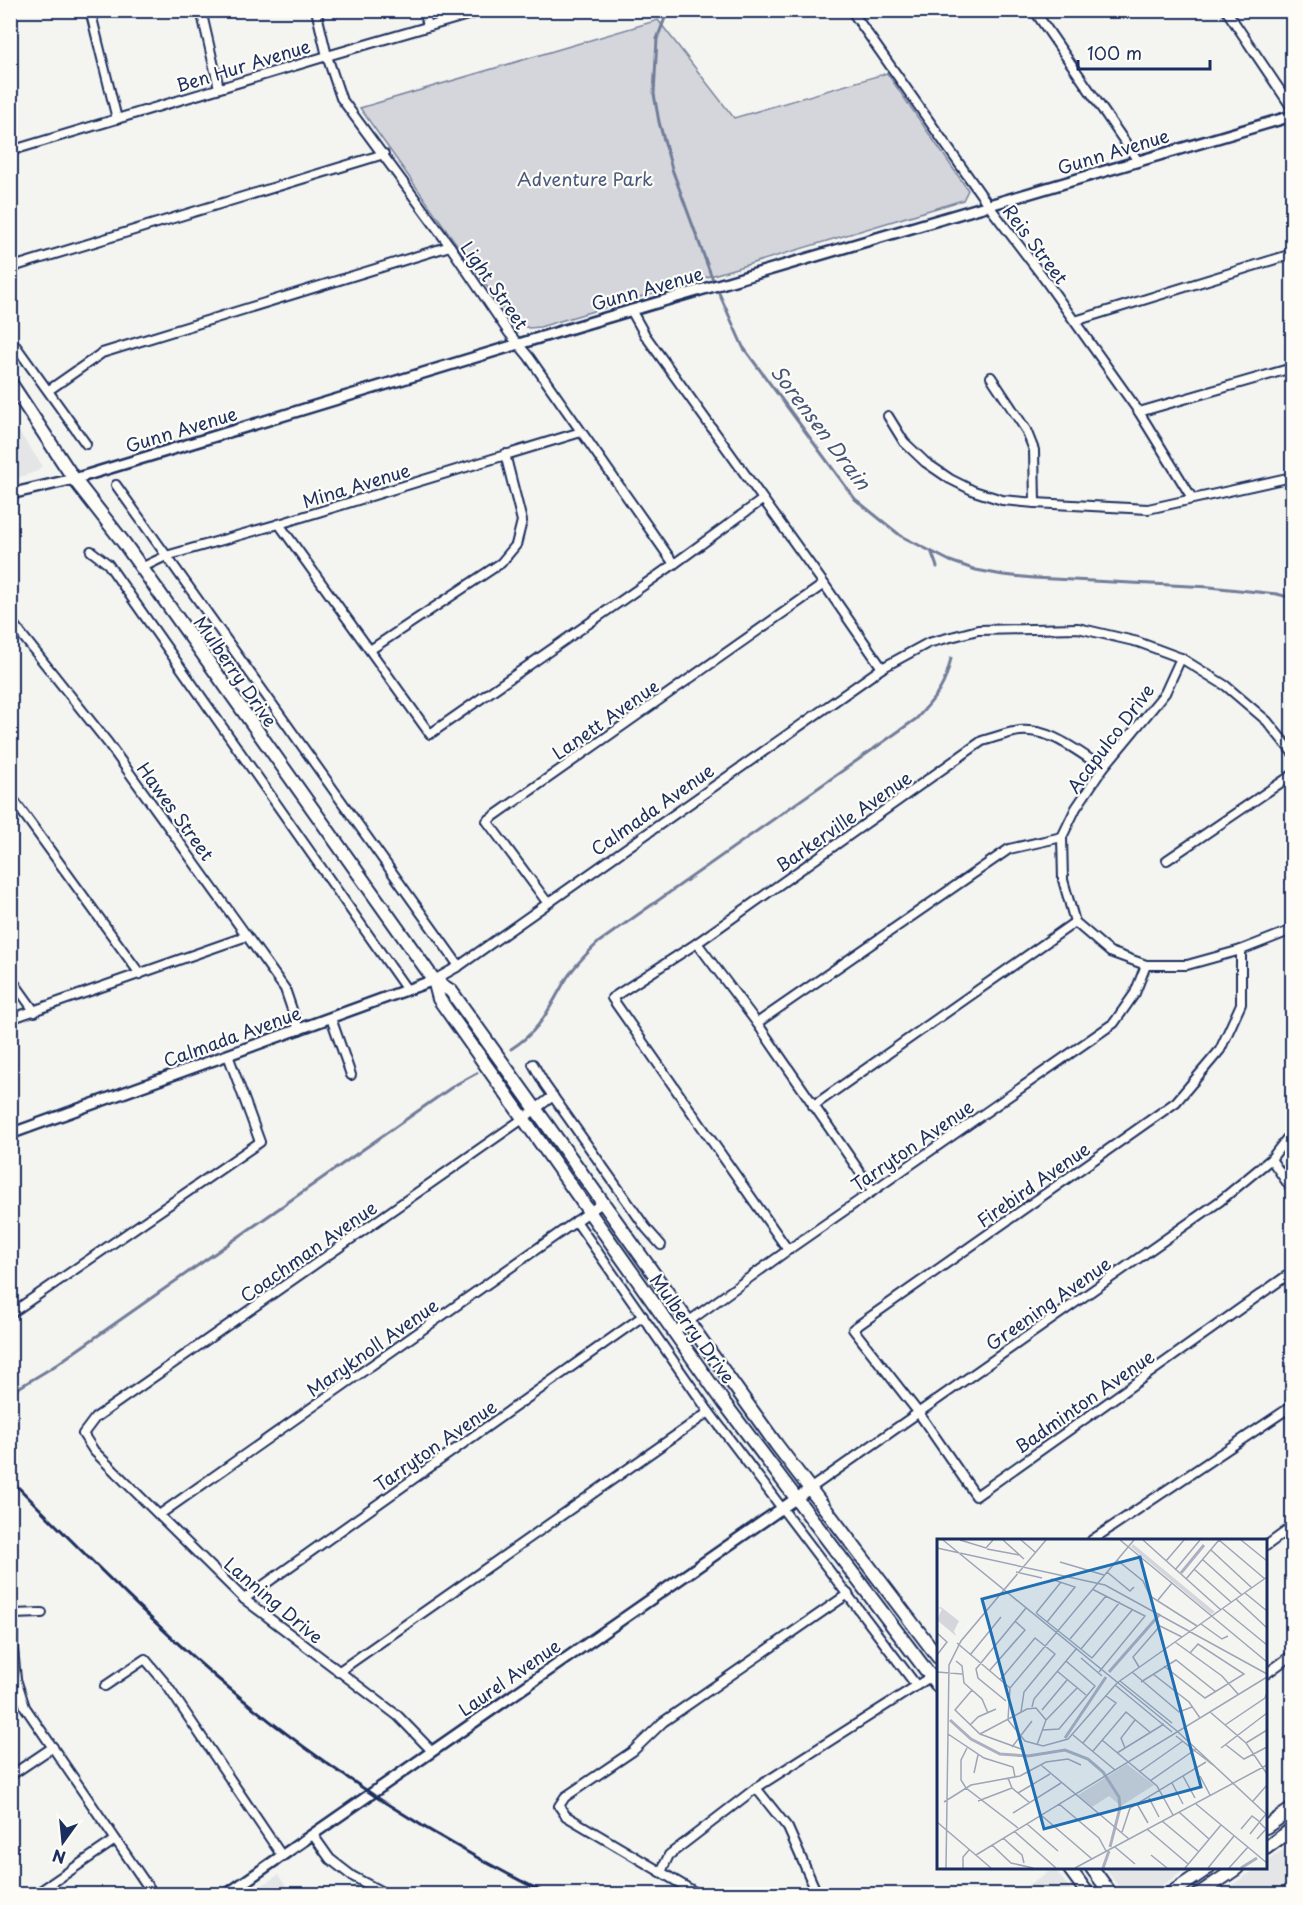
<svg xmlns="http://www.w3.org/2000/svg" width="1303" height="1905" font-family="'Playpen Sans',sans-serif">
<rect width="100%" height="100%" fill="#f4f4f1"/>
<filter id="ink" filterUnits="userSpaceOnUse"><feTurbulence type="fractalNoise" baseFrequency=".0167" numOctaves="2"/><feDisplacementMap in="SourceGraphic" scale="12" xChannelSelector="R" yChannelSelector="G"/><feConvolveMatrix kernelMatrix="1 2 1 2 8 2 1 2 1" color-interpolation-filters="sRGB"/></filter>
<g filter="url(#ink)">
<g fill="#e4e5e6">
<path d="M10,419L42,465L38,471L11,480Z"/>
<path d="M1292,1843V1894H1219L1257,1868H1266V1862Z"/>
<path d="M1054,1868L1074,1894H1014Z"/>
<path d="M1105,1868H1188L1149,1894H1124Z"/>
<path d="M278,1875L292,1894H249Z"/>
</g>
<path fill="#d4d6db" stroke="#78829c" stroke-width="1.5" d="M658,20L734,118L887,73L968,190L963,200L540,327L529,328L512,322L360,108Z"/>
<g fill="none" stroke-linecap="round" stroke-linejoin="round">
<g stroke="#717c98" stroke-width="3">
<path d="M668,10L657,39L654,94L659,122L672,169L711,275L743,347L855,499L901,536L950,561L976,570L1003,575L1033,578L1210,587L1277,594L1292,598"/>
<path d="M932,553L937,567"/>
<path d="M511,1049C541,1030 548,1010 565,981C574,966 586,954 599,942L916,719C936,697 945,688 951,658"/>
<path d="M10,1393L53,1367L455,1085L477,1073"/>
</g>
<defs>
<g id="minor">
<path d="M90,10L117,119"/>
<path d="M201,10L219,88"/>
<path d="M316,10L327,56L341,98L450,246L509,333L529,357L674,564"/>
<path d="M424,10L428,26"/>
<path d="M851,10L989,206L1043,277L1139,412L1192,498"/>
<path d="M1034,10L1138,161"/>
<path d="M1226,10L1292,108"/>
<path d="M10,151L327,56L485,10"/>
<path d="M10,271L19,265L384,154"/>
<path d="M631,310L645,335L824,584L882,668"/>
<path d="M1075,321L1292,254"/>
<path d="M10,338L86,444"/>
<path d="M991,377L1026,430L1034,450L1035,503"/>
<path d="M49,390L102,353L450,246"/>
<path d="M1139,412L1292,368"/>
<path d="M888,416L904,442L925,462L950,479L974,491L1002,500L1035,503L1148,509L1292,477"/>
<path d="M116,485L459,966"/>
<path d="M279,524L430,734L674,564L762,500"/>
<path d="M91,551L108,564L407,990"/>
<path d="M141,568L166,556L279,524L581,432"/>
<path d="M10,620L108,743L285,989L299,1030"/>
<path d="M370,650L501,563L516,545L522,521L505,454"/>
<path d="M1181,658L1165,693L1103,768L1076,808L1062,837L1063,880L1075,922L1110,952L1146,965H1187L1241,950L1292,930"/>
<path d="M10,795L140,974"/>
<path d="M1167,860L1292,775"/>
<path d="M547,902L487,821L824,584"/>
<path d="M697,943L757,1023L873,1191"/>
<path d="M1241,950V1004L1220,1050L1176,1102L853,1329L918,1412L976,1496L1292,1272"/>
<path d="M10,977L35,1012"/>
<path d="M434,980L459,966L882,668L928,643L978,630L1078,628L1138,642L1181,658L1226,686L1267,721L1292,752"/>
<path d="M331,1018L351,1075"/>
<path d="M10,1019L247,936"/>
<path d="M757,1023L1009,849L1062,837"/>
<path d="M533,1064L545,1085L646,1228L661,1245"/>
<path d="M813,1106L1075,922"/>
<path d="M1271,1159L1292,1190"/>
<path d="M576,1221L709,1412L916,1685"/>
<path d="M788,1250L612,998L697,943L982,741C993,738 1003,734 1014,732C1047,725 1077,751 1103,768"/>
<path d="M10,1314L260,1142L228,1055"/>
<path d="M674,1332L788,1250L1114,1023L1135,993L1146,965"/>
<path d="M811,1488L1220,1201L1271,1159L1292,1132"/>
<path d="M159,1515L602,1203"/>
<path d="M1092,1540L1292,1406"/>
<path d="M1266,1546L1292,1527"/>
<path d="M244,1599L643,1316"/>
<path d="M10,1601L13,1606V1648L16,1679L25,1707L153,1894"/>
<path d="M13,1614L42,1613"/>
<path d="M338,1672L709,1412"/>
<path d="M1266,1674L1292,1655"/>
<path d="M105,1686L145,1659L166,1684L282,1856"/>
<path d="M432,1751L398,1716L244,1599L94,1451L83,1434L95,1418L524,1118L553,1096"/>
<path d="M10,1776L53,1747"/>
<path d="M756,1788L788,1828L815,1889"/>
<path d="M313,1835L330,1859L352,1876L386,1894"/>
<path d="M661,1872L669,1855L756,1788L938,1672"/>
<path d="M36,1894L115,1840"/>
<path d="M698,1894L566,1816L559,1806L565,1797L633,1751L663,1722L848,1594"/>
</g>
<g id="tertiary">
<path d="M10,494L74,479L578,326L1292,116"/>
<path d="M10,1134L434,980"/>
<path d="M227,1894L811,1488"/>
</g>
<g id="primary">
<path d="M10,382L74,479L124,543L434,980L451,991L776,1444L938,1657"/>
<path d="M434,980L439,999L725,1404L938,1686"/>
<path d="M1266,1827L1292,1809"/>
<path d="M1266,1848L1292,1829"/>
<path d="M1069,1868L1088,1894"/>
<path d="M1092,1868L1111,1894"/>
<path d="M1170,1894L1208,1868"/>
<path d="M1199,1894L1237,1868"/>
</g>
</defs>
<use href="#minor" stroke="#1b2f5e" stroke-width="12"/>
<use href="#tertiary" stroke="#1b2f5e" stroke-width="14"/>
<use href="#primary" stroke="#1b2f5e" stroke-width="16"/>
<use href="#minor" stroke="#fdfcf7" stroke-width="8"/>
<use href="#tertiary" stroke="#fdfcf7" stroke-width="9"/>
<use href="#primary" stroke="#fdfcf7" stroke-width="12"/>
<path stroke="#1b2f5e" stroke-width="3" d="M10,1479C78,1547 145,1616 217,1678C318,1764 429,1836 547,1894"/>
</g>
</g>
<g text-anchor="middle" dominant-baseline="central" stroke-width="4.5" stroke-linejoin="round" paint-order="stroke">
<g font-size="18" fill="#1b2f5e" stroke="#fdfcf7">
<text transform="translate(243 65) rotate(-17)">Ben Hur Avenue</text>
<text transform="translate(1113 151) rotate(-17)">Gunn Avenue</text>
<text transform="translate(1036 244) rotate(53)">Reis Street</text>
<text transform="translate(495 285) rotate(55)">Light Street</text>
<text transform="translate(647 288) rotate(-16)">Gunn Avenue</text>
<text transform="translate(181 429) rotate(-17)">Gunn Avenue</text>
<text transform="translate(356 485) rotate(-17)">Mina Avenue</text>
<text transform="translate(236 671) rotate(55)">Mulberry Drive</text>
<text transform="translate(605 719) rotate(-35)">Lanett Avenue</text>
<text transform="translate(1110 738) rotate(-53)">Acapulco Drive</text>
<text transform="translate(652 809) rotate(-35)">Calmada Avenue</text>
<text transform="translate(176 811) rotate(54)">Hawes Street</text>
<text transform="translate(843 821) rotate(-35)">Barkerville Avenue</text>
<text transform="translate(232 1036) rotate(-20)">Calmada Avenue</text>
<text transform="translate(912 1145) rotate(-35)">Tarryton Avenue</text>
<text transform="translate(1033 1184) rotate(-35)">Firebird Avenue</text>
<text transform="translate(308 1251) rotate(-35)">Coachman Avenue</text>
<text transform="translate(1048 1303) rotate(-35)">Greening Avenue</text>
<text transform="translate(693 1328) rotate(54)">Mulberry Drive</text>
<text transform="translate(372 1347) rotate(-35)">Maryknoll Avenue</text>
<text transform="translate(1084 1401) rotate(-35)">Badminton Avenue</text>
<text transform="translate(435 1445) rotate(-35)">Tarryton Avenue</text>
<text transform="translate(274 1600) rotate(40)">Lanning Drive</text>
<text transform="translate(509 1677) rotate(-35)">Laurel Avenue</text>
</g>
<g font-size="18" fill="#49597d" stroke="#fdfcf7">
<text x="585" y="178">Adventure Park</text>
</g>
<g font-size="20" font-style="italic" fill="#46567b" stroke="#fdfcf7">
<text transform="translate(821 427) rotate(53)">Sorensen Drain</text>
</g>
</g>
<g transform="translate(937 1539)">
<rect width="330" height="330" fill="#f4f4f1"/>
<path d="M196,5L278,73L274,75L194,8ZM4,68L22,82L17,92L19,97L0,81L5,70L0,69ZM190,225L217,246L184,267L172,257L155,268L141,256Z" fill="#d4d6db"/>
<path fill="none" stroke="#aab0bf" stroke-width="3" d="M244,34L267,6M172,133L223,75M13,181L34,200L63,215L91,217L128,211L151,220L166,233L182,258L183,269L173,308M128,199L169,138M166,329L172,312M304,329L320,319"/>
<path fill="none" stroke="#9da5b6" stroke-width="1.5" d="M6,1L240,192L330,276M23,1L49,9L56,1M66,1L87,20M84,1L98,13M183,1L330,123M197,1L73,149L71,181L88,202L106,207L131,200L180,144L330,38M206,1L284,71M282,1L328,40M304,1L330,22M0,9L168,46L330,135M50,10L82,16M274,11L315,49M265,20L305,56M180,21L206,42L213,57L260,87M229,22L247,1M123,23L167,36M257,30L294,63M238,31L263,1M79,33L105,39M170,33L193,52L197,48M249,40L282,1M155,50L208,77L162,133M308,54L330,72M299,60L330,89M221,61L235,44M286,70L330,106M99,74L155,119M99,74L124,43M110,83L138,48L114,40M264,85L285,100L291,97M0,94L10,103L0,116M133,100L169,57M238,103L285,137L301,155M20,104L73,149M144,110L183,63M33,116L64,78M144,119L165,137M155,119L196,70M19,122L25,127L27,144L45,160L51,174M227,127L268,159L307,135L261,105L253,114M202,128L196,118L223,87L245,98M53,131L88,91L78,82M120,132L149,156M0,133L25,135M195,133L242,173L255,168M216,135L252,163L263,179M63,141L98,99L118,115L87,153L84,173M183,142L235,184M204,143L239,121L279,153M178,146L235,193M35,151L18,171L43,195L84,210M69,162L41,139L39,130L89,69M95,168L97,160L140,109M105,171L130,141M273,173L309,204L330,235M109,181L140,149M33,186L41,178L59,170M288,186L328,159L330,153M106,191L122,190L158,147L129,122M11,195L47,219L76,228L78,238M43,195L90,170L99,169L109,181L100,206M136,196L178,231M239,197L276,226M165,201L220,247L236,276M146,204L179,164L169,157M309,204L330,191M289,206L307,220L330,208M75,208L95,182M30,209L24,221V241L29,249L81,289M188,209L184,199L198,181M284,209L330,174M156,212L189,173L214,194M180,214L227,185M104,226L192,300M202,233L246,202M37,234L41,216M246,237L258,259M263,237L273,256M71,239L75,249L93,264M213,242L259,210M235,244L246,265M81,254L113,235M212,259L222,278M41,262L75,249M316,262L330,246M7,263L34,246L83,237L109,223L131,220L144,226M122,265L162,299L169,312M200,265L211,284M259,265L330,324M242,273L272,300M76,274L124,244M104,276L155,320M225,282L261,312M0,283L54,329M90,285L121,312M210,290L251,325M304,290L315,277L323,283M77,292L119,329M185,293L193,269L269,223M313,295L329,275M66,299L85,316L87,324M320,300L329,290L323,284M55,306L74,324L96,329M178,308L198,325M39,316L330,138M214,316L230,329M9,329L12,126L24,102L109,1M26,329V318L32,311M138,329L330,226M248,329L284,286M271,329L297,297M292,329L311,308"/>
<path fill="#1f6fb2" fill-opacity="0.15" stroke="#1f6fb2" stroke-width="3" d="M203,18L264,248L107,290L45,60Z"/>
<rect width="330" height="330" fill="none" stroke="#1b2f5e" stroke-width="3"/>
</g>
<rect width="1303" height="1905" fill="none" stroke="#fdfcf7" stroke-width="36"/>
<rect x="18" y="18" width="1267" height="1869" fill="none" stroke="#1b2f5e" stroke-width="2" filter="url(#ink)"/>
<g transform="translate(63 1842) rotate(195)" stroke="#fdfcf7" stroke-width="4.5" paint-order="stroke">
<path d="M0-4.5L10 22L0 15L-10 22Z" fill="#1b2f5e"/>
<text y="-9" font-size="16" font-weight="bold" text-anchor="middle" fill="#1b2f5e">N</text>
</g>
<path d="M1078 60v9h132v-9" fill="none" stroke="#1b2f5e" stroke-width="3"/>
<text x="1087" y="60" font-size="18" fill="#1b2f5e" stroke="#fdfcf7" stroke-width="4.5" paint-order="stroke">100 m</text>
</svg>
